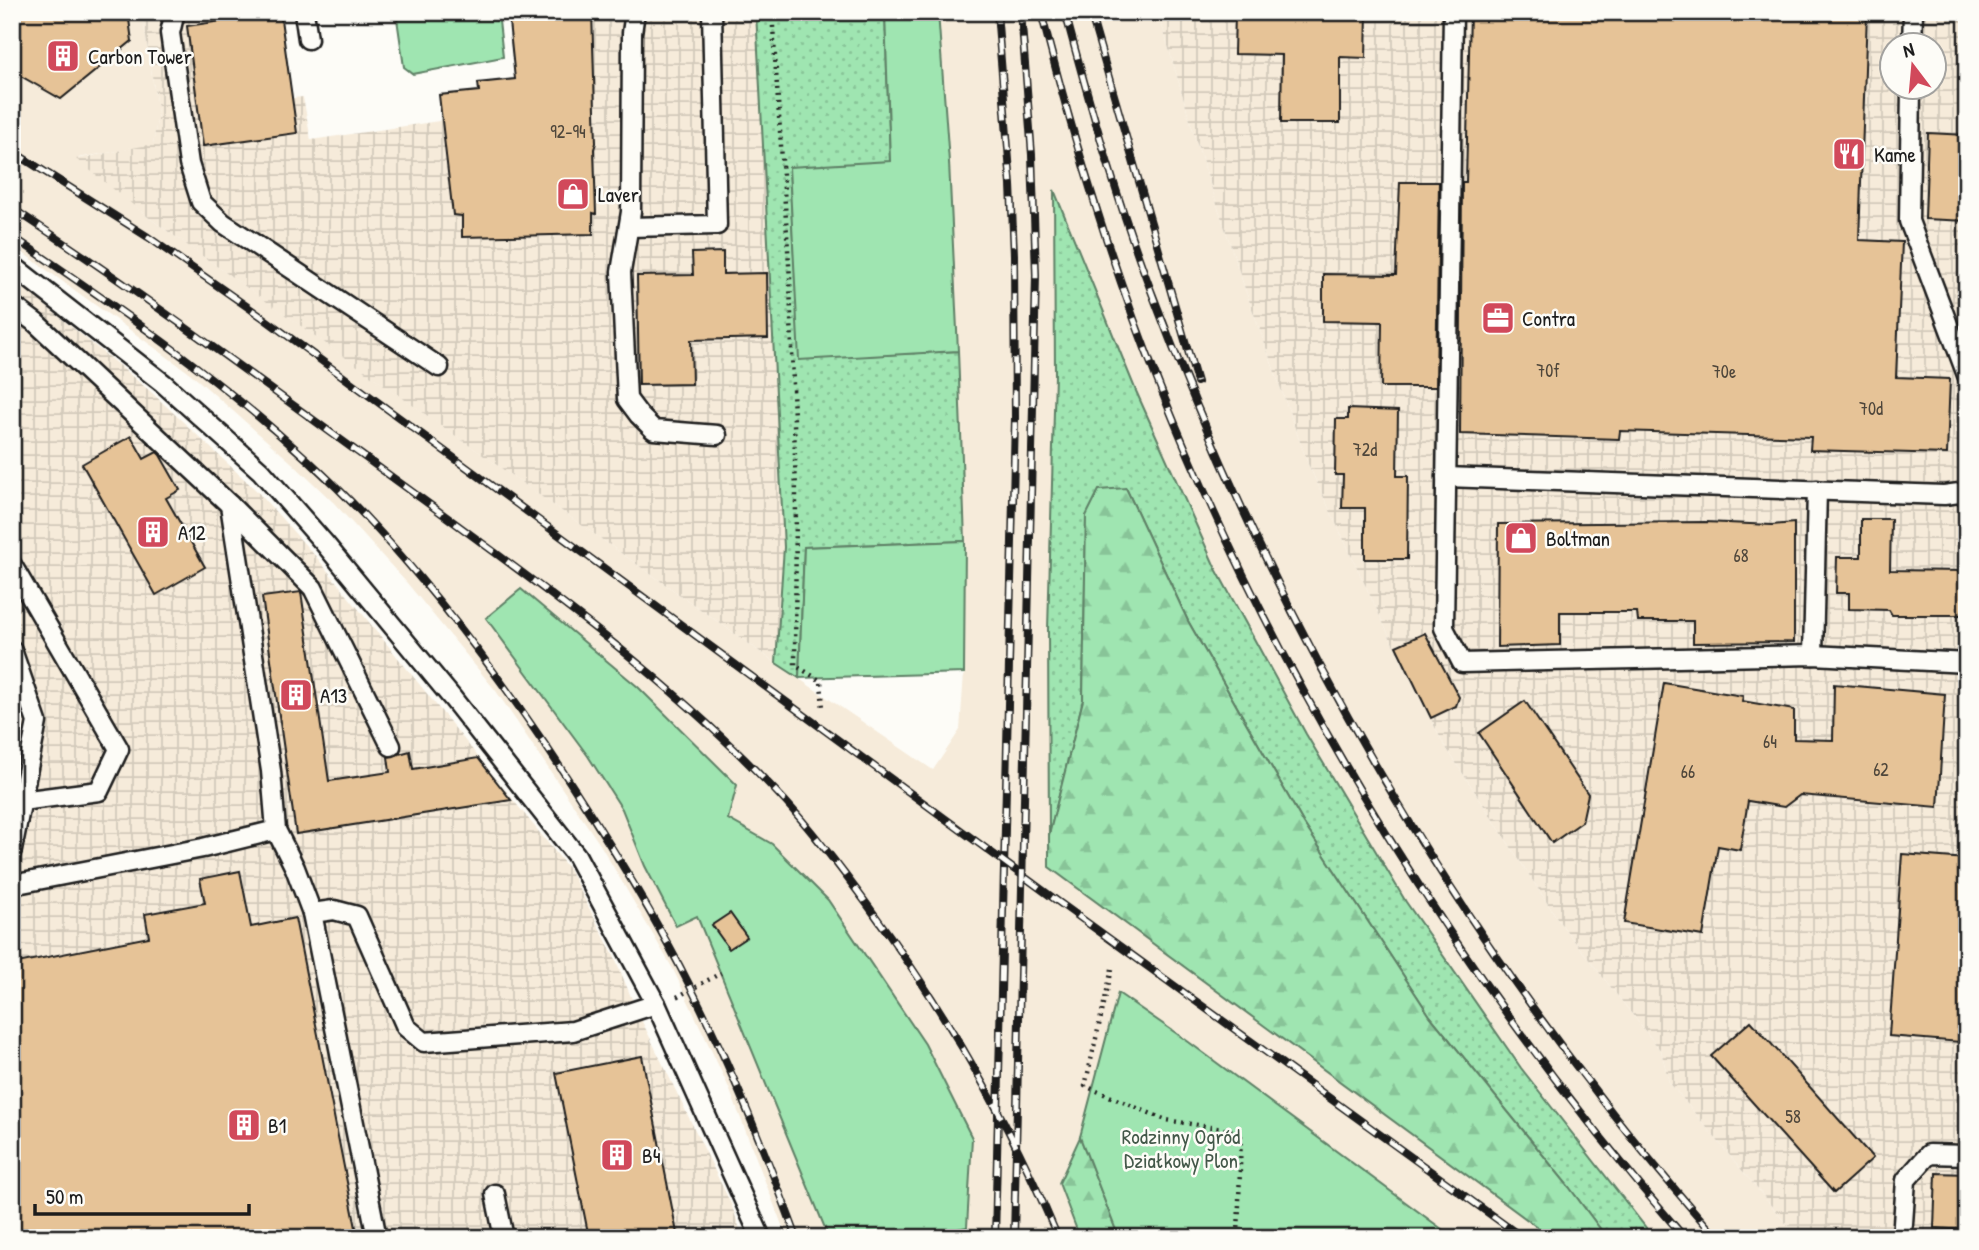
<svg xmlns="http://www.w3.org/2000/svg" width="1979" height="1250" font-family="'Patrick Hand',sans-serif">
<defs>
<pattern id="industrial-grid" width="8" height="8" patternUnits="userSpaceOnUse" patternTransform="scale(1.75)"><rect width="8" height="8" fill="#f6ebda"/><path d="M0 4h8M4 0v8" fill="none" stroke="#d2c9ba"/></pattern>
<pattern id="grass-dots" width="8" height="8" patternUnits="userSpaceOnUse" patternTransform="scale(1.75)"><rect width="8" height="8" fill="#9fe5b1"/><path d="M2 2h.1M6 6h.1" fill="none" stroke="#88c498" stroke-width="1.8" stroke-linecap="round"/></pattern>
<pattern id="forest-firs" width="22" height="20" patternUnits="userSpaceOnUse" patternTransform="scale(1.75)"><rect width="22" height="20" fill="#9fe5b1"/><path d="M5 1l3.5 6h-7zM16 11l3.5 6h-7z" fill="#88c498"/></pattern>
</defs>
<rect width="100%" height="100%" fill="#fdfcf7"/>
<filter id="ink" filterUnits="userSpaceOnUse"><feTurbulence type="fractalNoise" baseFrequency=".0143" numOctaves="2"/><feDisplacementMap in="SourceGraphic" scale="14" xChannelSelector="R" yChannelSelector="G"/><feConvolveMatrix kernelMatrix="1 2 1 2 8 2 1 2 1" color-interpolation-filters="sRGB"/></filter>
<g filter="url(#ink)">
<path fill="#f6ebda" d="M12,12H142L158,114L153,145L78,158L148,217L776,663L933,770L960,730L964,673L965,541L949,162L938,12H1158L1197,144L1246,292L1308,464L1394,646L1443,743L1561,924L1661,1051L1669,1082L1798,1238H1654L1521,1068L1406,902L1306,734L1215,567L1129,416L1093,879L1583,1238H1454L1186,1040L1119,993L1080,1137L1119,1238H913L967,1227L972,1138L925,1044L855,940L837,1238H787L729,1088L673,969L601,846L496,691L407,583L334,503L291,462L191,374L12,245Z"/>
<g fill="url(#industrial-grid)" fill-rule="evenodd">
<path d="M142,12H280L293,98L303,97L311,140L439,121L441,118L518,108L508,12H756L784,547L776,663L201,255L148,217L76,159L153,144L158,114Z"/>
<path d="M1158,12H1967V1238H1798L1669,1082L1661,1051L1561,924L1443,743L1394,646L1308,464L1246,292L1197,144ZM1892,46H1934V88H1892Z"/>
<path d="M12,278L150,391L256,490L318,559L569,869L614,956L637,1011L732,1206L743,1238H12Z"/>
</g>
<g fill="url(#grass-dots)" stroke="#5e8066" stroke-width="2">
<path d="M756,12H885L890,162L789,168L800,359L958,351L965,541L804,547L799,678L776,663L784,547Z"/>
<path d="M1054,190L1136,391L1215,567L1306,734L1406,902L1521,1068L1654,1238H1607L1569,1187L1430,1016L1304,824L1188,621L1126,488L1086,516L1083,700L1049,835L1048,630L1055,374Z"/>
</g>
<g fill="url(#forest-firs)" stroke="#5e8066" stroke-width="2">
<path d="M1126,488L1188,621L1304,824L1430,1016L1569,1187L1607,1238H1552L1049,867V835L1083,700L1086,516L1099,490Z"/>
<path d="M1080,1137L1119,1238H1080L1059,1183Z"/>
</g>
<g fill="#9fe5b1" stroke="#5e8066" stroke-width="2">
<path d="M396,12H498L503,57L413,74L404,67Z"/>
<path d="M885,12H938L949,162L958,351L799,360L789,167L890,161Z"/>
<path d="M965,541L964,673L799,678L804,547Z"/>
<path d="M521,589L638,687L737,785L728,819L772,844L828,900L925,1044L972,1138L967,1227L913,1238H829L697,916L676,926L645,866L622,809L588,756L486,618Z"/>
<path d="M1118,993L1186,1040L1454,1238H1119L1080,1137Z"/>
</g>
<g fill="#e6c397" stroke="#1c1c1c" stroke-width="2">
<path d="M12,12H128L132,41L61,99L12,71Z"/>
<path d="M243,12H280L297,133L203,146L187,26L243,18Z"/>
<path d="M508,12H592L596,143L594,149L596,214L593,213V234L462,237V216L453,215L439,95L479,91L478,83L515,79Z"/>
<path d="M1235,12H1367L1366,58L1340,57V123H1281L1282,55L1234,54Z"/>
<path d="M1470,12H1867L1859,240L1902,242L1896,377L1950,379L1947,454L1810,450L1811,437L1620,431L1619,439L1460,434L1462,182H1466Z"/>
<path d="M1928,133L1967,135V221L1925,219Z"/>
<path d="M1400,182H1439L1436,387H1381L1382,322L1323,321V274L1396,275Z"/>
<path d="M723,252V274L767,273L768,338L691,340L692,384L639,385L637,276L693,275L692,253Z"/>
<path d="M1348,409L1398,411L1397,476H1408L1407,559H1365V508H1342L1343,475H1335L1336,419H1348Z"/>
<path d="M131,436L144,459L157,452L160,455L180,490L166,498L205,567L156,595L82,464Z"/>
<path d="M1861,519H1891L1890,570L1964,571L1967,596L1961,615H1892L1889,610L1849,609V593H1836L1837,557H1861Z"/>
<path d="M1705,522L1772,525L1794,523V642L1693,643V621H1638L1637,612H1560V645L1497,647L1498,524Z"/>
<path d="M301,592L329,781L390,772L388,757L410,751L413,769L478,758L511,800L296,834L262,597Z"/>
<path d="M1425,633L1459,697L1456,706L1431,718L1396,646Z"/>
<path d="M1664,683L1743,696L1742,701L1794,710V739L1833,740L1834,684L1945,694L1938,807L1800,795L1784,807L1748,801L1740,850L1718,846L1703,936L1624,923Z"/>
<path d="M1525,701L1588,794L1582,822L1552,843L1479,733Z"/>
<path d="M1902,854L1967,859V951L1960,1042L1889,1036Z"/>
<path d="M240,871L251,927L295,918L358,1238H12V964L149,937L145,914L205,903L200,879Z"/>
<path d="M730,913L747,937L729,949L712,925Z"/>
<path d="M1751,1021L1873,1158L1834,1193L1711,1056Z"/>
<path d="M642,1056L678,1238H589L556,1073Z"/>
<path d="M1936,1173L1967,1174V1230L1934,1228Z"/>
</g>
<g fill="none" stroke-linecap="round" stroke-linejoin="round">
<defs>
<g id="service">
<path d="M175,12L170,33L189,164L201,202L223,223L439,367"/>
<path d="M304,12L308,39"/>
<path d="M635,12L632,33L631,212L621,272L627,399L639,415L654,430L717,435"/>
<path d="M1453,12L1444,628L1462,663L1813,655L1967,663"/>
<path d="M1912,46L1913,12"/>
<path d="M1911,88L1909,221L1967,375"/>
<path d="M629,227L717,225L712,12"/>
<path d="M12,265L163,383L261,471L325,544L453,699L576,855L656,1004L761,1238"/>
<path d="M12,305L36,323L230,505L313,588L391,746"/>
<path d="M1446,477L1944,495L1967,492"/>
<path d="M230,505L271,771L276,830L295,868L312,913L377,1238"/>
<path d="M12,565L119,749L99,791L21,801"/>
<path d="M12,650L37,722L12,850"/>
<path d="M1813,655L1817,490"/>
<path d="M12,885L203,848L276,830"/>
<path d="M312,913L334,910L357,916L406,1027L424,1042L573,1031L656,1004"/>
<path d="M495,1194L504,1238"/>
<path d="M1902,1238L1906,1180L1929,1154L1967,1155"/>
</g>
</defs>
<use href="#service" stroke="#1c1c1c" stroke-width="23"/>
<g stroke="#1c1c1c" stroke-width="4.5" stroke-dasharray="2 5" stroke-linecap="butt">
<path d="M772,12L790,279L796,494L795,665L821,681L823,709"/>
<path d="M1112,969L1085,1086L1166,1120L1241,1132L1238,1238"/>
<path d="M677,997L721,973"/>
</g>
<use href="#service" stroke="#fdfcf7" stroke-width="18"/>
<defs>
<g id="rail">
<path d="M1041,12C1073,139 1111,265 1160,387C1285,698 1465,986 1685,1238"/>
<path d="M1065,12C1090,105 1116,198 1150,288C1259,578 1409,853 1600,1097C1637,1146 1677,1192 1717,1238"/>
<path d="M1090,12L1197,382"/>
<path d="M12,151L148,237L262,317L1060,903L1523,1238"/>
<path d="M12,208C136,289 254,377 374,464C516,568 665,671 785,801C815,834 842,870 869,907C944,1009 1009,1120 1058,1238"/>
<path d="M12,236C136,320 260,406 364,515C431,586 491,665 546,746C599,825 650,906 693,992C733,1071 766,1154 797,1238"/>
<path d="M995,1238L1015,418L1014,255L1011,185L997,12"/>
<path d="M1014,1238L1036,275L1032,155L1021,12"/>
</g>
</defs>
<use href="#rail" stroke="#1c1c1c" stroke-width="8"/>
<use href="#rail" stroke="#fdfcf7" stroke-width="5" stroke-dasharray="16" stroke-linecap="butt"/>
</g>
</g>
<defs>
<symbol id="building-square" viewBox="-11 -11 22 22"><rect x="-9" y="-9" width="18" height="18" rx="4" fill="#d1495b" stroke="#fdfcf7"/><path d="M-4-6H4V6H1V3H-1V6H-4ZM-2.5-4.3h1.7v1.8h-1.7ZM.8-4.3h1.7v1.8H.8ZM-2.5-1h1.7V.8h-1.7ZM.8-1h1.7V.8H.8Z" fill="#fff"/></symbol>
<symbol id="restaurant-square" viewBox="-11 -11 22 22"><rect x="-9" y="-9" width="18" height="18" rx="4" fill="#d1495b" stroke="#fdfcf7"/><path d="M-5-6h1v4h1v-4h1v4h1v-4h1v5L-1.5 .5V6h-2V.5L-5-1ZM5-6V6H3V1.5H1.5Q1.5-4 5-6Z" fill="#fff"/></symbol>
<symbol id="shop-square" viewBox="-11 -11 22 22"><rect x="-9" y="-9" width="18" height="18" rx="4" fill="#d1495b" stroke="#fdfcf7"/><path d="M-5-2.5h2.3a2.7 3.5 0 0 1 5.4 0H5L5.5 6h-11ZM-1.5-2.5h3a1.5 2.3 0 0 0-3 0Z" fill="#fff"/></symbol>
<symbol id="office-square" viewBox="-11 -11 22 22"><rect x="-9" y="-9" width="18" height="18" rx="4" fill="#d1495b" stroke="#fdfcf7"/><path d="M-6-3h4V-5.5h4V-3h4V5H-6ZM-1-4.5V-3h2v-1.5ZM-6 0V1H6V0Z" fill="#fff"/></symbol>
</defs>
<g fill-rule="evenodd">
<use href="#building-square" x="44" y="37" width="38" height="38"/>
<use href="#restaurant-square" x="1830" y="135" width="38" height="38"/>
<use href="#shop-square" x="554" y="175" width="38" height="38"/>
<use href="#office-square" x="1479" y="299" width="38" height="38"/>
<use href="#building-square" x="134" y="513" width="38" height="38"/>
<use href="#shop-square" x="1502" y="519" width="38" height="38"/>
<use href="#building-square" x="277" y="676" width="38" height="38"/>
<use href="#building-square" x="225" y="1106" width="38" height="38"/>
<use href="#building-square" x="598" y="1136" width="38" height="38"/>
</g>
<g text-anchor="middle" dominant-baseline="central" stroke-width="5" stroke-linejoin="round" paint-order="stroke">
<g font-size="18" fill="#4e463b">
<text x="568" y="131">92-94</text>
<text x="1548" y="370">70f</text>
<text x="1724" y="371">70e</text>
<text x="1871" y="408">70d</text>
<text x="1365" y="449">72d</text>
<text x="1741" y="555">68</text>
<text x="1770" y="741">64</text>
<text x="1881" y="769">62</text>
<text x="1688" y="771">66</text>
<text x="1793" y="1116">58</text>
</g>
<g font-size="21" fill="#1c1c1c" stroke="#fdfcf7" text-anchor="start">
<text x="88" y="56">Carbon Tower</text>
<text x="1874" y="154">Kame</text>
<text x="598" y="194">Laver</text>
<text x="1522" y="318">Contra</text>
<text x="178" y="532">A12</text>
<text x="1546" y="538">Boltman</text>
<text x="320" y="695">A13</text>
<text x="268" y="1125">B1</text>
<text x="642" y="1155">B4</text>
</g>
<g font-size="21" fill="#435849" stroke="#fdfcf7">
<text x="1181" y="1136">Rodzinny Ogród<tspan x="1181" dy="24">Działkowy Plon</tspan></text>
</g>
</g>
<rect width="1979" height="1250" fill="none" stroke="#fdfcf7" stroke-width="42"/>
<rect x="21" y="21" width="1937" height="1208" fill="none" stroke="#1c1c1c" stroke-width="2.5" filter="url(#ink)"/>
<g transform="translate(1913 66) rotate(344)"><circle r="33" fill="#fdfcf7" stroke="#a3a29f" stroke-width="2"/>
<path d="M0-5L12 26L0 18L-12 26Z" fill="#d1495b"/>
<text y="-10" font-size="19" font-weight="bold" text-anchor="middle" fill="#1c1c1c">N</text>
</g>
<path d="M35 1204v10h214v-10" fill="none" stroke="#1c1c1c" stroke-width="3.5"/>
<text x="46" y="1204" font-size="21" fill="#1c1c1c" stroke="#fdfcf7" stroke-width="5" paint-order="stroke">50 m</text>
</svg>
